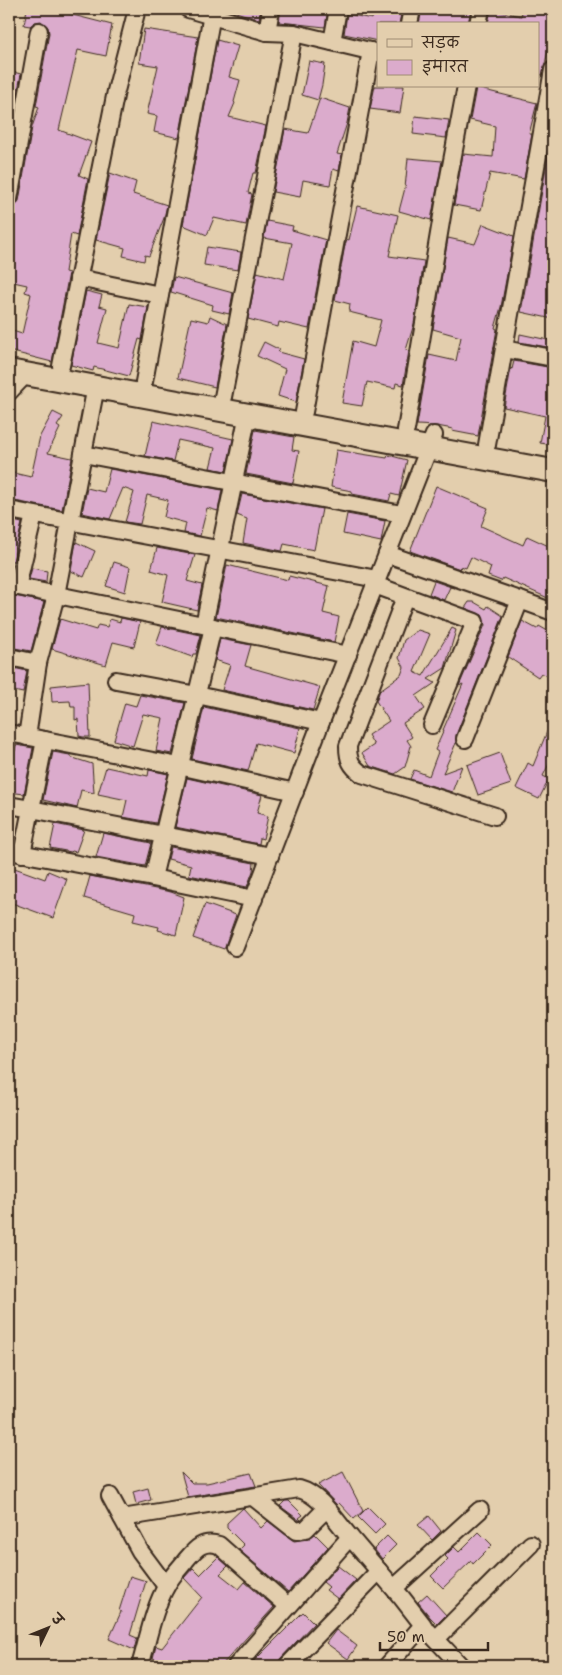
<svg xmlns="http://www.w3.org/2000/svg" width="562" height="1675" font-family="'Shantell Sans','Playpen Sans Deva',sans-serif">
<rect width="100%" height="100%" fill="#e3cead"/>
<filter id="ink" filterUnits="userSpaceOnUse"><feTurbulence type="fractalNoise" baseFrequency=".02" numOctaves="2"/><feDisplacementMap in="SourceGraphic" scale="10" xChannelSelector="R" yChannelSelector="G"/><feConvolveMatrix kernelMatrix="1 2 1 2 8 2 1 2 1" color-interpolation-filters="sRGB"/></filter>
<g filter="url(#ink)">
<g fill="#dbabcc" stroke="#3b2a1e">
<path d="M27,9H70L69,14L112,25L106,56L78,50L59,130L91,142L79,175L88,179L77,236L71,234L65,272L69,273L52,362L9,351V330L22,334L31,294L25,292L27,285L9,281V239L12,222L10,221L14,207L19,201L32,127L39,107L36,106L49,33L48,27L41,21L35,22L30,26L24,25Z"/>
<path d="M226,9H261L259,19Z"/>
<path d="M281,9H328L325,27L279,22Z"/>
<path d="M374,9H402L399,24H378V41L344,34L347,14L372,19Z"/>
<path d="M422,9H471L468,24H419Z"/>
<path d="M523,9H550L549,15L553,17V32L542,75L538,74V24L488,23L491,10L521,16Z"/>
<path d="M144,29L198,37L179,138L154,132L157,116L147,114L158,66L139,63Z"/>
<path d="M217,40L238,46L229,77L240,80L234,102L235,103L229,117L266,126L256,173H253L248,193L252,194L246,225L214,218L207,235L183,225Z"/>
<path d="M309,61L325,64L322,85L318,100L302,95Z"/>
<path d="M9,71L21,74L16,102L9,100Z"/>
<path d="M375,86H404L400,113L370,109Z"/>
<path d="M476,88L537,103L529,134H532L524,179L490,173L481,210L454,205L463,154L493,157L495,126L470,120Z"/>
<path d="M320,98L350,108L347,123L337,154L342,155L339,171L333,169L330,185L303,180L300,197L273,192L285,129L308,133Z"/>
<path d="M415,116L449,120L446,138L413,134Z"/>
<path d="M551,139H553V319L521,312Z"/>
<path d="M408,158L442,161L431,220L399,211L405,188Z"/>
<path d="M110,173L136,182L133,194L167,205L164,218L149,256L145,255L144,261L123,256L125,248L96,240Z"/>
<path d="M357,206L398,215L389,256L424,261L414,324L406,350L409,351L403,385L396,383L395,388L367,382L362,406L342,403L353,341L374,347L381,320L349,312L350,304L335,300L345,245L347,239L349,240Z"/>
<path d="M267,221L293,226L292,230L326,240L309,329L279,322L278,327L248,319L257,272L284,279L292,243L264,238Z"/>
<path d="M483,224L514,236L501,307L495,328L497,329L478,436L452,431L453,429L437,426L417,425L429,355L456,361L461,337L433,329L448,238L475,244Z"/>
<path d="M207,247L241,252L238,270L204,265Z"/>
<path d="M174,277L233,293L229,314L212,310L213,305L171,292Z"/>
<path d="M86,291L102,295L99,306L107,308L98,343L119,348L129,304L148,307L142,340L139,339L129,376L94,367L93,371L71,365Z"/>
<path d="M210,316L227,324L215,387L178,378L191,318L208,322Z"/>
<path d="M520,334L553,341V348L519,342Z"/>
<path d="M264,342L280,350L278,352L304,359L296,402L278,396L285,369L257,356Z"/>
<path d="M514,361L553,368V445L540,443L545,416L504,407L511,368L512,369Z"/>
<path d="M53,412L63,417L57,426L60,428L48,453L72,458L62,510L9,500V472L31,477L40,436Z"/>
<path d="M153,421L233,439L226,471L210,468L215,448L178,440L173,461L145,456Z"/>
<path d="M255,430L294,437L292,450L299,451L293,483L246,474Z"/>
<path d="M336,450L387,458L388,455L407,460L399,496L391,494L389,501L352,494V491L331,487Z"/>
<path d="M110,469L222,490L218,511L207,508L200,536L184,533L186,523L164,517L168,500L147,495L140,524L125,522L134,492L123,488L110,519L82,513L87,488L104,492Z"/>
<path d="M436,486L488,508L481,526L523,545L527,536L553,548V587L548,598L503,578L501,581L488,576L491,567L471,557L466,568L461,566L460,569L410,551Z"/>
<path d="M242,494L322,509L314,550L284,544L282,551L243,543L247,519L237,515Z"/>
<path d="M347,514L385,521L381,542L343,534Z"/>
<path d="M9,520L22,523L13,561H9Z"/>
<path d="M76,542L95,551L84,577L71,571Z"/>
<path d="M157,548L195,555L187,581L202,585L197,610L162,602L168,575L151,570Z"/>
<path d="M114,562L130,567L125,592L106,586Z"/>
<path d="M227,565L288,580L289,576L329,586L323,613L339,617L334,642L216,617Z"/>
<path d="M32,568L47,571L46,582L29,579Z"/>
<path d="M434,581L454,588L450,587L444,600L429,594Z"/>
<path d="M9,595L44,602L31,651L9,647Z"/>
<path d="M469,602H474L486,609L488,606L503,616L456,735V743L443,773L462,766L452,792L410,779L414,770L429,776L438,752L435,750L444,730H443L463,684L459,686L485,625L482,615L465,608Z"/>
<path d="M121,618L140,622L134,647L113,642L106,665L52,649L60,619L96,630L98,625L107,627L110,619L120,622Z"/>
<path d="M522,621L537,629L539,626L553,634V678L541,673L538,677L508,657Z"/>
<path d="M162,627L201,635L196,654H193L192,657L156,644Z"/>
<path d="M452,628L456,630L445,668L428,679L435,683L416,696L425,709L403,723L412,737L407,740L411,746L405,767L395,774L370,766L362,753L374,745L368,735L389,721L376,701L380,690L401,675L404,667L399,658L404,640L418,630L430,634L414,672L423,676Z"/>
<path d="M220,639L251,645L245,666L320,687L313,710L222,690L230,665L215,660Z"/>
<path d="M9,667L27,671L23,693L9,690Z"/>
<path d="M88,682L90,737H83L79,736L78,719L75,720V707H71L70,701L52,702L51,686Z"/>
<path d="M140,695L185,703L172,754L156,751L163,718L143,714L133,746L114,740L125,703L136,706Z"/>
<path d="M204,707L300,728L294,753L256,743L248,771L192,759Z"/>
<path d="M553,717V756L543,776L549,779L539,799L516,788L528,763L533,766Z"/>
<path d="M16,745L33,748L24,794L9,792V750L15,751Z"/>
<path d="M53,752L70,755V757L92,764L94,793L81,790L77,808L43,800Z"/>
<path d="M500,753L511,784L478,795L467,765Z"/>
<path d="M106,767L148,776L149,770L168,774L156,823L123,817L127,800L98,794Z"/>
<path d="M187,778L262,795L257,813L268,816L263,839L260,838L259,844L175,827Z"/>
<path d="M55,824L84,830L76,852L72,851L71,852L50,848Z"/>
<path d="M103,833L151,843L145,866L96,857Z"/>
<path d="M171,847L254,863L253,871L247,887L189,875L191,865L168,859Z"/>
<path d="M9,866L45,879L48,871L67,879L53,918L9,902Z"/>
<path d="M90,876L171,892L184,897L176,935L158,930L159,927L133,921L135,913L84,898Z"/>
<path d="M205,904L236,915L224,949L193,938Z"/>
<path d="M181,1472L192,1483H207L251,1473L256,1486L188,1497Z"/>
<path d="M343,1472L363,1511L354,1519L339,1503L337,1505L318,1485Z"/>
<path d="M148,1488L151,1500L136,1504L133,1492Z"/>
<path d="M285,1501H289L303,1515L299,1518L301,1520H299L280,1506Z"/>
<path d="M368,1507L385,1524L375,1534L358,1517Z"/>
<path d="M243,1508L261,1528L268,1521L294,1541L308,1539L315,1534L328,1547L288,1592L239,1550L244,1545L227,1528V1523Z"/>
<path d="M429,1516L441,1531L432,1540L418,1525Z"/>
<path d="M479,1532L492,1545L473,1564L471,1561L443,1588L431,1576L448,1559L445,1556L454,1547L459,1552Z"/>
<path d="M387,1536L396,1545L382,1559L374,1549Z"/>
<path d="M218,1557L228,1566L220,1574L239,1589L245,1582L274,1607L221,1666H151L155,1659L153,1658L156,1646L162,1648L202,1597L184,1578L193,1568L200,1575Z"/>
<path d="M338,1566L356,1580L338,1599L326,1590L329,1587L323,1582Z"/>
<path d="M130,1576L146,1581L130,1635L137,1638L134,1650L109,1639L121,1612L119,1611Z"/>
<path d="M427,1594L446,1615L437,1624L430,1617L418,1602Z"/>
<path d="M303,1612L314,1623L280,1659L277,1666H249Z"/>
<path d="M336,1630L357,1646L348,1659L326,1643Z"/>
</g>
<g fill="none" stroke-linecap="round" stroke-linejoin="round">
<defs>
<g id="street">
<path d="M188,9L267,32L294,33L378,53"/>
<path d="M409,24L412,9"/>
<path d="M478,24L481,9"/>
<path d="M267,32L271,9"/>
<path d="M332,42L338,9"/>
<path d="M9,199L39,31"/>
<path d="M78,278L160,295"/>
<path d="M504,349L553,358"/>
<path d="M61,366L116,91L137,9"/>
<path d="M144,382L213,9"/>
<path d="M9,392L26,374"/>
<path d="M223,397L294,33"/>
<path d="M304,412L371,51"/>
<path d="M406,430L445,198L466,86"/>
<path d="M487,445L553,70"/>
<path d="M83,454L402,514"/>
<path d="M9,510L377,579"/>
<path d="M387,554L520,600L465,739"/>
<path d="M9,585L348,655"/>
<path d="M375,585L475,622L432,725"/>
<path d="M17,587L34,515"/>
<path d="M405,597L348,746C348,760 351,766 362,774L495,816"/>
<path d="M520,600L553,612"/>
<path d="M204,625L248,414"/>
<path d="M213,627L153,878L254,899"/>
<path d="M9,657L38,663"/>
<path d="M116,680L197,695L321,722"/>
<path d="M9,733L179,766L295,792"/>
<path d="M27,737L38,663L56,595L96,386"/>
<path d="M45,740L31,809L270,856"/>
<path d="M9,805L31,809L22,854"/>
<path d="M9,851L153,878"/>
<path d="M235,947L321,722L434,435"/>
<path d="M110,1496L140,1551L166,1586"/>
<path d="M253,1497L296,1531L306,1529L326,1509"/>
<path d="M122,1518L299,1489C321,1495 335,1520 350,1537"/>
<path d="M394,1588L480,1510"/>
<path d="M428,1631L461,1666"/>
<path d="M436,1639L531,1544"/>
<path d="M140,1666C148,1640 153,1609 167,1585C172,1575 180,1568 186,1560C196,1548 203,1540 219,1545L288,1606"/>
<path d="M236,1666L350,1537L402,1598L423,1625L387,1666"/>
<path d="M287,1666L379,1571"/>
</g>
<path id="secondary" d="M9,371L553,471"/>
</defs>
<use href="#street" stroke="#3b2a1e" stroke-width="20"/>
<use href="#secondary" stroke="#3b2a1e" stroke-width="26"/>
<use href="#street" stroke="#e3cead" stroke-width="16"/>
<use href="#secondary" stroke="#e3cead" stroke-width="22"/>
</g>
</g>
<rect width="562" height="1675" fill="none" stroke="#e3cead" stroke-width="30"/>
<rect x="15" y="15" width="532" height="1645" fill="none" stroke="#3b2a1e" stroke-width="2" filter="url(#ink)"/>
<rect x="377" y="22" width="162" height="65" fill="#e3cead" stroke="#a08c74"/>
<rect x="387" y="39" width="25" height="8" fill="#e3cead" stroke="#a08c74"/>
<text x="422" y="48" font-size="15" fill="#3b2a1e">सड़क</text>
<rect x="387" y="60" width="25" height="15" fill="#dbabcc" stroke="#a08c74"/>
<text x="422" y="72" font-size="15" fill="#3b2a1e">इमारत</text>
<g transform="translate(48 1628) rotate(47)" stroke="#e3cead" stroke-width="4" paint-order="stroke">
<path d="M0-4L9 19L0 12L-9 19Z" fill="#3b2a1e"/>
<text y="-8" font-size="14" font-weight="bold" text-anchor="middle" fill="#3b2a1e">उ</text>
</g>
<path d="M380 1642v8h108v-8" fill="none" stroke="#3b2a1e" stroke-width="2.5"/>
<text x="387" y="1642" font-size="15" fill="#3b2a1e" stroke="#e3cead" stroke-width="4" paint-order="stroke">50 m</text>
</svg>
